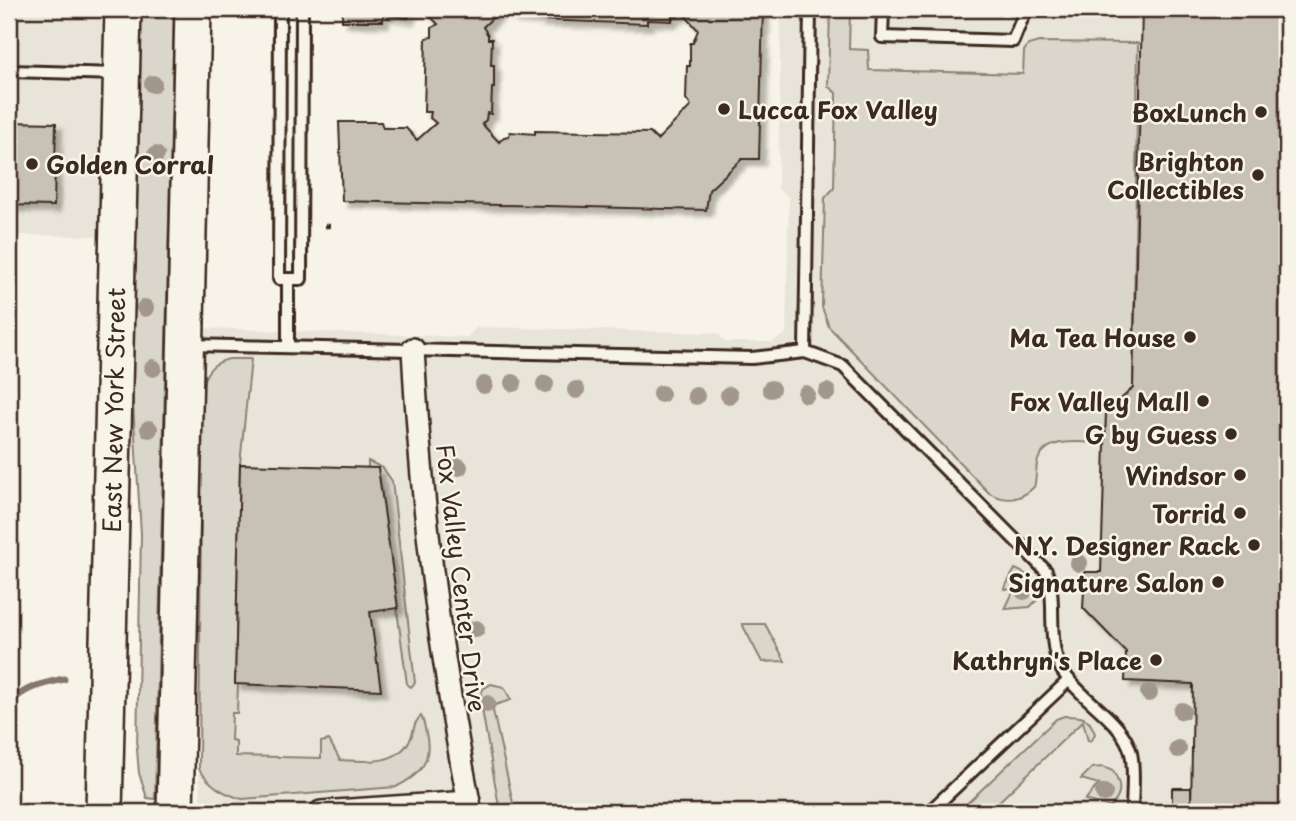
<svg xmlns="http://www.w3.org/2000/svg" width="1296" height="821" font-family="'Playpen Sans',sans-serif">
<defs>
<filter id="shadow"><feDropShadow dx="6" dy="6" stdDeviation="2" flood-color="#0004"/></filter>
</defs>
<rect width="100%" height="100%" fill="#f7f3e8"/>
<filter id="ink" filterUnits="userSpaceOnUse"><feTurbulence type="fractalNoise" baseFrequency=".0143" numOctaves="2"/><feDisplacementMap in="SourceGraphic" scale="14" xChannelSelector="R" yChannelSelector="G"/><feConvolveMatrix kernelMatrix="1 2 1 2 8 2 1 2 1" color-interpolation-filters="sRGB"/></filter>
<g filter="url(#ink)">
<g fill="#e9e4d9">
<path d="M9,9H103L98,236L9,235Z"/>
<path d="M781,9H1287V812H201L198,750L204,328L467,337L477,327L717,333L725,342H772L786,334L789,197L778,189Z"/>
</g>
<g fill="#dbd6cb" stroke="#8b8074" stroke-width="2">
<path d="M141,9H174L155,799L147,798L139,773L137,750L141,534L132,387Z"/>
<path d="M830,9H850L849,49L868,50L869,70L1023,74L1024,51L1028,45L1039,42L1138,43L1133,388L1106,413L1105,443C1084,443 1048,435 1038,460C1035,469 1037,478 1034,487C1020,501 1005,502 989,493L829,327L822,307L825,198L834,188L836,93L828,86Z"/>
<path d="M229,359H251L240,464L235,683L238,684L237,713H232L231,740L236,741V756L321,758V742L329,740L340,760C365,761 396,766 410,740C414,732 413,722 421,716C425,723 425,730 427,738C431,764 418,776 396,787L242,799C222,793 211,786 199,769L202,384C208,369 213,363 229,359Z"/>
<path d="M368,461L383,468L392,481L415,683L411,687L407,684L378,469L368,468Z"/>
<path d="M1015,569C1032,576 1037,581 1038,599L1030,607L1005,609L1014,590L1004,589Z"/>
<path d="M742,624H765L785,661L762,662Z"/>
<path d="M491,684L504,687L511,700L492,706L515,812H500L480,698L483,689Z"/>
<path d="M1064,716C1082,716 1089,716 1095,734L1092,740L1088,741L1083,721L988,812H958L1056,719Z"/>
<path d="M1103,767L1113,771C1121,784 1123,796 1110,807L1085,800L1099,784L1081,779L1092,768Z"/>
</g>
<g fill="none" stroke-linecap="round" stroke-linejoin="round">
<path stroke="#84786c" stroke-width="7" d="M9,704C25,687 41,684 64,679"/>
</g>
<g fill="#c8c1b6" stroke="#3b2a1e" stroke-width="2" filter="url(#shadow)">
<path d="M342,9H418L410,11L408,18L383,14V21H342Z"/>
<path d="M423,9H502L483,27L488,35V39H492L491,65H494V88H492L491,114L487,113L486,120L482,124L499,142L504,137L509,136L510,132L535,134V131L650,133L657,140L691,106L686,99L687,66H690V43H693L698,30L682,12L677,17L672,16V21L647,20V24L539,20V18L512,16V13H506L503,9H763L759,159H742L709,190L706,210L342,201L339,122H381L383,128H406L417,140L436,123L430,118L431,112H424L426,38L432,37V28L438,24Z"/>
<path d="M1142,9H1287V812H1191L1193,684L1125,681L1126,652L1083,608L1085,572H1101L1106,413L1133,388Z"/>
<path d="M9,122L56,123L54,206L9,205Z"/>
<path d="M240,464L378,468L398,608L370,612L381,690L235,684Z"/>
<rect x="1172" y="788" width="19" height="24"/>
</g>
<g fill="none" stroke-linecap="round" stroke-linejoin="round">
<defs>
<g id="lane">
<path d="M280,9L279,279H301L302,9"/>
<path d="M883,9L882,37L1013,41L1026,9"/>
<path d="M9,71L119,74"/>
<path d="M189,345L752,358L805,352L843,366L1046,571C1057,598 1048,628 1056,656C1066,694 1122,715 1131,753C1135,771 1132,794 1132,812"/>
<path d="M288,347V279"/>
<path d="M805,352L810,9"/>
<path d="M929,812L1069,680"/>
</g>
<g id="street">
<path d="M413,349C421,505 440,659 471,812"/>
<path d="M321,812L469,802"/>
</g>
<g id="primary">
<path d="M104,812L123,9"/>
<path d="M175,812L193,9"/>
</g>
</defs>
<use href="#lane" stroke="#3b2a1e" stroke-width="16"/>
<use href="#street" stroke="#3b2a1e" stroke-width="26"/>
<use href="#primary" stroke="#3b2a1e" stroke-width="40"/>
<path stroke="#3b2a1e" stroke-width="4.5" stroke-dasharray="5 5" stroke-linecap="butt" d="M325,226H332"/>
<use href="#lane" stroke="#f7f3e8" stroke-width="10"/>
<use href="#street" stroke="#f7f3e8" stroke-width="21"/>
<use href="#primary" stroke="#f7f3e8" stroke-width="35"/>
</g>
<g fill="#a1978c">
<circle cx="153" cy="84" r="9"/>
<circle cx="156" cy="155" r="9"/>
<circle cx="145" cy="308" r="9"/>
<circle cx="153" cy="368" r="9"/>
<circle cx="513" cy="383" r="9"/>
<circle cx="545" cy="384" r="9"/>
<circle cx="484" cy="385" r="9"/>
<circle cx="771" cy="389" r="9"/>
<circle cx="576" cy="390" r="9"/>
<circle cx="827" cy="392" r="9"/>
<circle cx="661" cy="394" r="9"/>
<circle cx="806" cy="394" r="9"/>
<circle cx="729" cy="395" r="9"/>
<circle cx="696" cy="396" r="9"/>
<circle cx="149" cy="429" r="9"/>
<circle cx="459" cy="467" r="9"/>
<circle cx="1079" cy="563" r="9"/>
<circle cx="1024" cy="591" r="9"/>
<circle cx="476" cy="629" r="9"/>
<circle cx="1149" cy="693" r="9"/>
<circle cx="487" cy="704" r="9"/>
<circle cx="1182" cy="711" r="9"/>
<circle cx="1178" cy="749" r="9"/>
<circle cx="1104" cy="793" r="9"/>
</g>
</g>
<g fill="#3b2a1e" stroke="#f7f3e8" stroke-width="2.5">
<circle cx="724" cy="109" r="7"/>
<circle cx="1261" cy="112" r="7"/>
<circle cx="32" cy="164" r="7"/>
<circle cx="1258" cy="175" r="7"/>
<circle cx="1190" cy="337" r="7"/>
<circle cx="1203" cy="401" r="7"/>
<circle cx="1231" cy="434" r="7"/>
<circle cx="1240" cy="475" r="7"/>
<circle cx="1240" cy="513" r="7"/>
<circle cx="1254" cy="545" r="7"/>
<circle cx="1218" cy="582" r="7"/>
<circle cx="1156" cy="660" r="7"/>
</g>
<g text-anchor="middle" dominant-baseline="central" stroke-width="5" stroke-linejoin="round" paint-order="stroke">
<g font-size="24" font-weight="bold" fill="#3b2a1e" stroke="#f7f3e8" text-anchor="end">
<text x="738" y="109" text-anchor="start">Lucca Fox Valley</text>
<text x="1247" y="112">BoxLunch</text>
<text x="1244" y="161">Brighton<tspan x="1244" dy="28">Collectibles</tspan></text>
<text x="46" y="164" text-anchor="start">Golden Corral</text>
<text x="1176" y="337">Ma Tea House</text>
<text x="1189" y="401">Fox Valley Mall</text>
<text x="1217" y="434">G by Guess</text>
<text x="1226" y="475">Windsor</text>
<text x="1226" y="513">Torrid</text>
<text x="1240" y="545">N.Y. Designer Rack</text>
<text x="1204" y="582">Signature Salon</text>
<text x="1142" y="660">Kathryn's Place</text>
</g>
<g font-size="24" fill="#3b2a1e" stroke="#f7f3e8">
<text transform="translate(113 410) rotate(-89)">East New York Street</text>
<text transform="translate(462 578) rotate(83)">Fox Valley Center Drive</text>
</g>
</g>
<rect width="1296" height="821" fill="none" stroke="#f7f3e8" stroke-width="35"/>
<rect x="18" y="18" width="1261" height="786" fill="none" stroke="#3b2a1e" stroke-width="2.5" filter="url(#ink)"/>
</svg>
